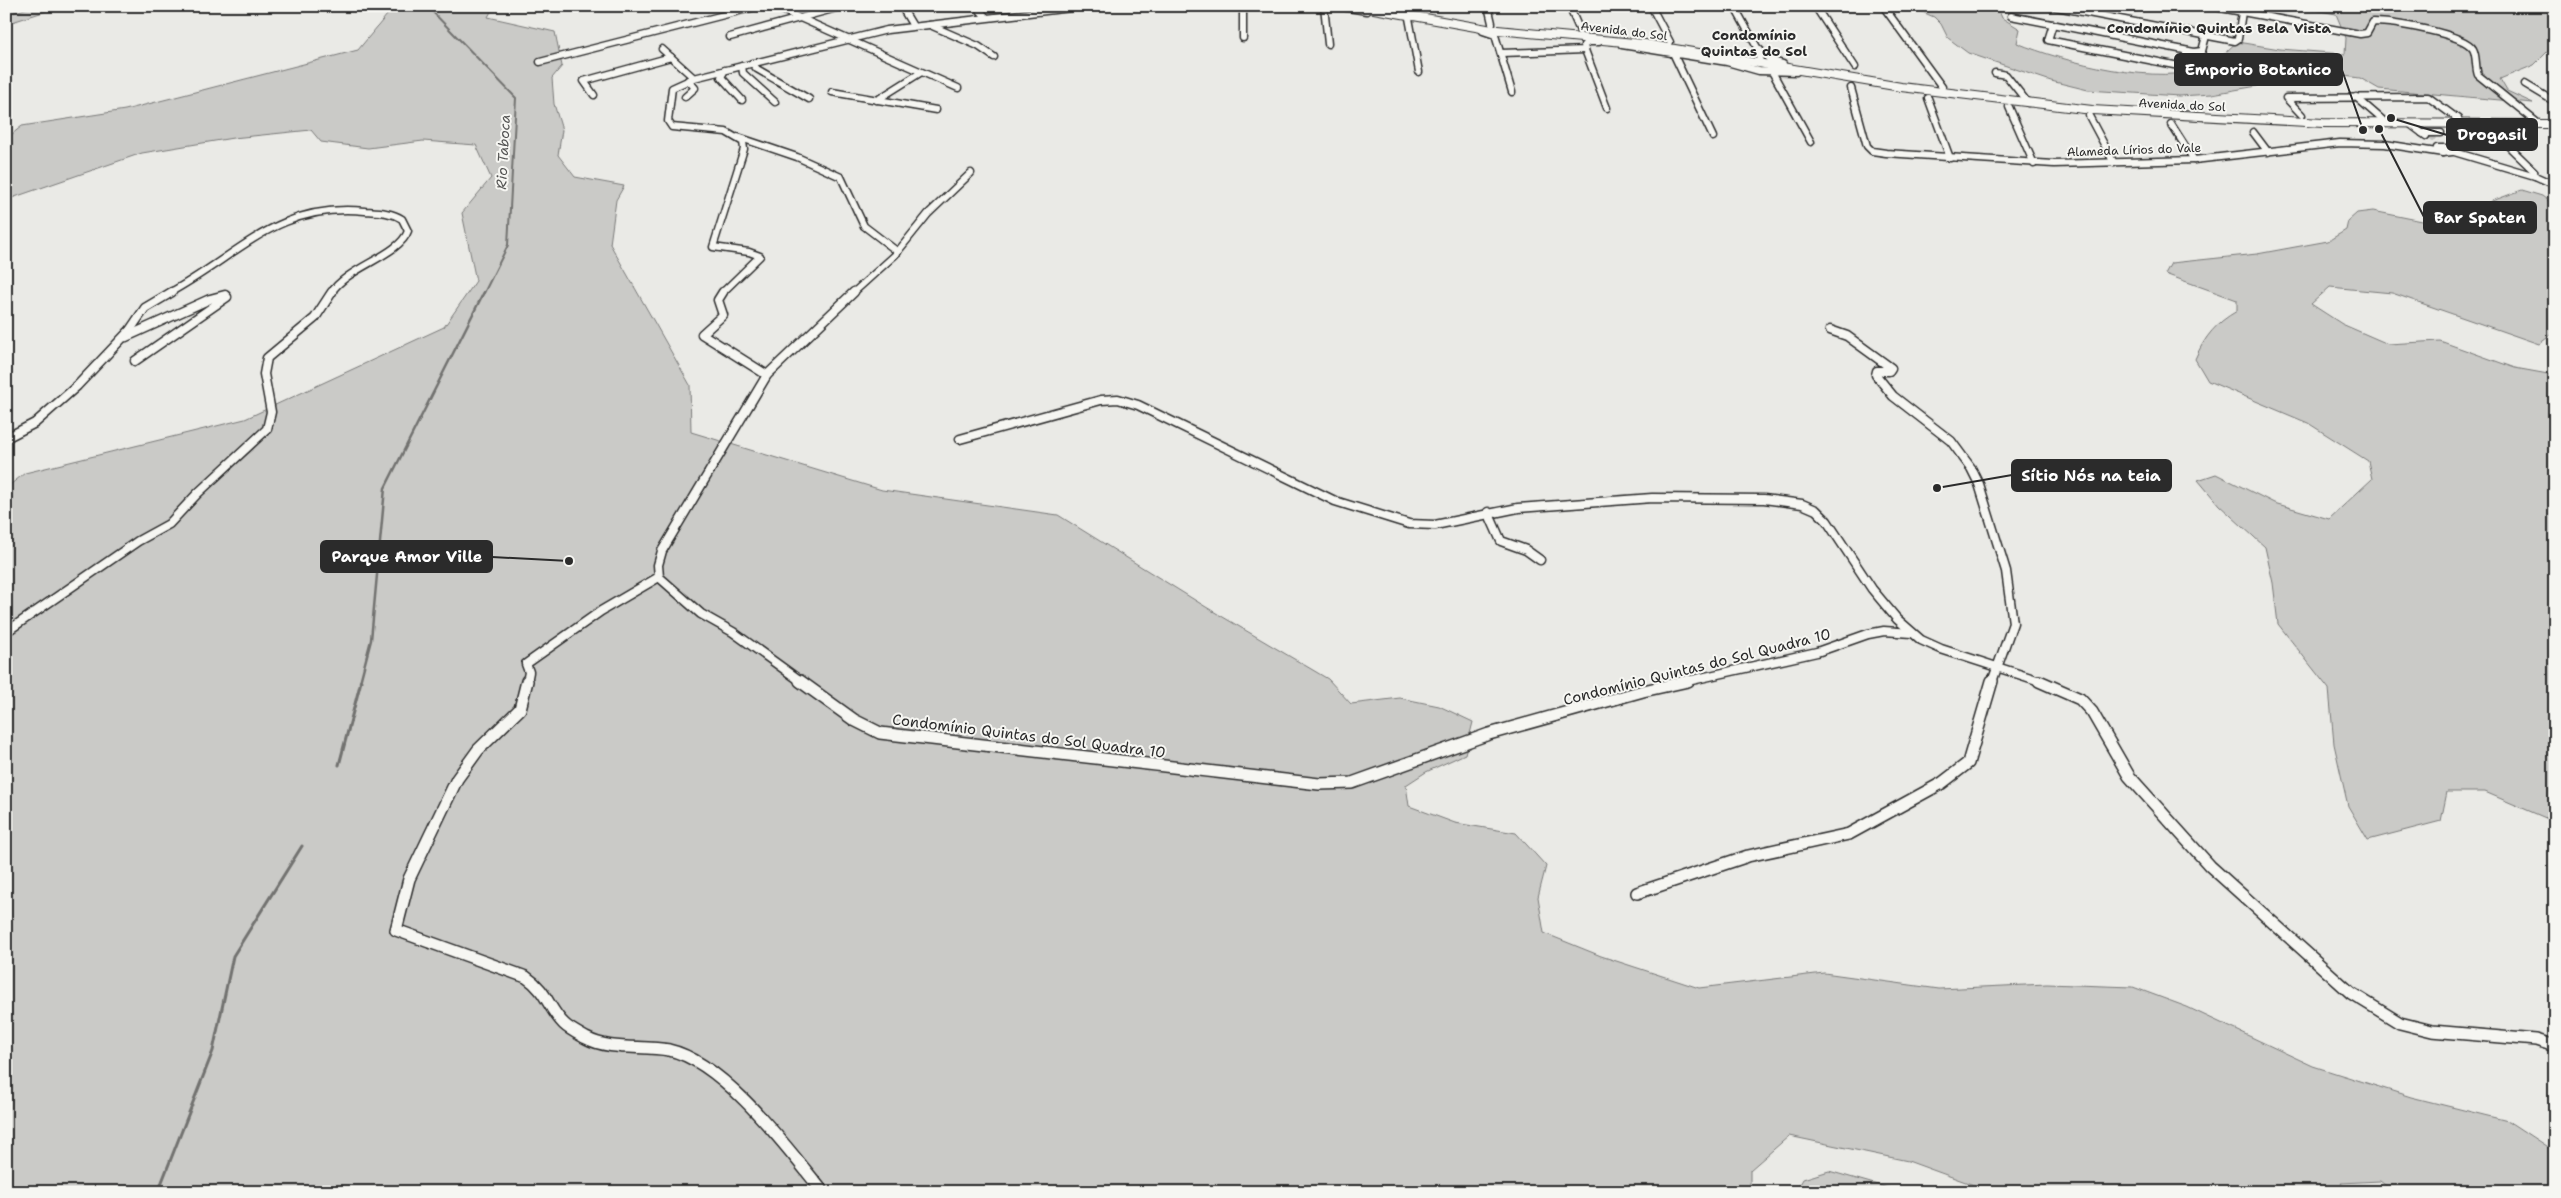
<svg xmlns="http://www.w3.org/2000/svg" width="2561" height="1198" font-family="'Shantell Sans',sans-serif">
<rect width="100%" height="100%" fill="#eaeae6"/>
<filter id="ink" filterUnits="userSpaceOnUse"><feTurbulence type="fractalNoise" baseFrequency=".02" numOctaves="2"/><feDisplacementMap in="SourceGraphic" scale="10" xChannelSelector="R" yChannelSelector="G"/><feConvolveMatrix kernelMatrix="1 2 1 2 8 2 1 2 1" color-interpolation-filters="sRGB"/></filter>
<g filter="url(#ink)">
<g fill="#cacac7" stroke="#7a7a79">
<path d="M34,6H62L6,24V15Z"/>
<path d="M390,6H494L488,17L555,32L562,66L552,78L554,104L562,130L558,155L575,177L624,186L616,200L610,244L690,385L691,432L882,490L1058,515L1206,607L1328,679L1351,704L1400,698L1439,706L1473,722L1465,754L1426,772L1406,785L1409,806L1455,823L1516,833L1546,866L1538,897L1544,933L1601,956L1699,988L1824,973L1939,989L2047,984L2133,987L2187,1007L2313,1066L2411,1097L2508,1121L2555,1152V1192H2394L2380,1181L2341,1183L2347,1192H1993L1908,1161L1789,1136L1750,1170V1192H6V488L25,473L245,419L444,327L476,281L462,213L491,178L476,145L423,141L368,148L321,142L311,130L233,138L142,153L6,200V139L22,126L125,110L358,50L392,9Z"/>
<path d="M1908,6H1997L2002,18L2020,29L2017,43C2063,62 2161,87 2208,67C2218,62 2228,49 2237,42L2280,49L2345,54L2346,38L2336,14L2294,6H2555V48L2548,51L2534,65L2500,79L2507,91L2533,103L2379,89L2360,78L2327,74L2295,73L2257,86L2212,94L2179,96L2088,90L2051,81L1968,53L1948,38L1941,24L1934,17Z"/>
<path d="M2522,190L2542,196L2555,206V332L2539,344L2392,293L2330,287L2311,304L2342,324L2388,344L2440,341L2515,368L2548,374L2555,378V822L2485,792H2447L2441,821L2368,840L2348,806L2334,744L2329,689L2278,624L2273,583L2265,547L2219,505L2198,480L2216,474L2274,503L2329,519L2372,479L2368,461L2308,423L2208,381L2195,359C2205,336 2216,323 2237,311V300L2165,274L2171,263L2257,254L2328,241L2346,230L2348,221L2357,213L2373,211L2432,223Z"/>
<path d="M1829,1171L1902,1192H1796L1803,1179Z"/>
</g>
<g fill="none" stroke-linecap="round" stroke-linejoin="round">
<path stroke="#727270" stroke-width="2" d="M427,6L516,98L508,245L484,293"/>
<path stroke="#727270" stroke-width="2.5" d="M360,682L371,640L385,488L484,292"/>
<g stroke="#727270" stroke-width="3">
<path d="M339,765L361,681"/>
<path d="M158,1192L213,1051L233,956L302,846"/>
</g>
<path stroke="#c4c4c1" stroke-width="6" stroke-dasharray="6 3" stroke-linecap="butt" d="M2430,136L2437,142"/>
<defs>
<g id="minor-far2">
<path d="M773,6L958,88"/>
<path d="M901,6L913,26"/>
<path d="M976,6L986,17"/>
<path d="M1243,6V38"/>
<path d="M1324,6L1328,44"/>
<path d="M1336,6L1367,11"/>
<path d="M1407,6L1408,9"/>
<path d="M1488,6L1492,23"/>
<path d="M1569,6L1580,31"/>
<path d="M1651,6L1670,42"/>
<path d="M1734,6L1758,49L1760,63"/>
<path d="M1815,6L1855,67"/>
<path d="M1883,6L1942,87"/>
<path d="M2051,6L2235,41L2238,39L2242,12"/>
<path d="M2210,6L2360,34L2367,33L2373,22C2391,22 2463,33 2473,49C2477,56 2475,67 2478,75L2539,124"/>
<path d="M2011,16L2194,52L2202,51L2206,36"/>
<path d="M1409,18L1419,72"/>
<path d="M2053,24L2048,40L2179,66L2183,64L2187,51"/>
<path d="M930,25L978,46L994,57"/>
<path d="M1483,31L1495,35L1512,92"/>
<path d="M730,37L844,6"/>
<path d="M1622,45L1727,62L1759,71L1796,72"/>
<path d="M662,49L694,78"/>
<path d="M1759,49L1770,60L1783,64"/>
<path d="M1585,50L1607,108"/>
<path d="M1501,53L1585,50L1584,45L1589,42H1599"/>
<path d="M1673,53L1713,137"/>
<path d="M540,62L759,6"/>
<path d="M752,63L757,69L809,99"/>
<path d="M742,66L743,73L775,102"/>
<path d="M1770,68L1811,142"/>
<path d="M725,70L721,77L742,100"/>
<path d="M1995,73L2006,75L2028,103"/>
<path d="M2525,84L2555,102"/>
<path d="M1851,88L1867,146L1872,151L1886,153L2054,164L2194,160L2340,143L2385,144L2443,153"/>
<path d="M832,92L936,110"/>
<path d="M594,95L584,81L671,57"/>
<path d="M685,97L695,88L688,80"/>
<path d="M2356,97L2386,123"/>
<path d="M1928,98L1950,158"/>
<path d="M877,100L920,73"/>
<path d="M2009,107L2034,164"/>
<path d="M2302,115L2286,98L2428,97L2458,119"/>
<path d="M2089,116L2114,163"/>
<path d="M2171,124L2194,160"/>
<path d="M2410,124L2426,136"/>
<path d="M2253,132L2268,152"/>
<path d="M2422,133H2441"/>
<path d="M2497,135L2534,171L2535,176"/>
<path d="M738,137L797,157L841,177L864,226L898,252"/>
<path d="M2437,148H2446L2452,152L2443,153Z"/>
<path d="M2451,151L2535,176L2555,185"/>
<path d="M169,293C239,255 278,202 365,211C378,212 391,212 402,219L408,231C399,256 347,267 331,293"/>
<path d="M722,293L760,256L749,252L713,247L744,149L743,142L726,132L672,127L668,121L672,88L694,78L887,30L1088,6"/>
<path d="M853,293L895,255L928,214L971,173"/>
</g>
<g id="minor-far1">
<path d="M723,292L718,300L723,315L702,334L767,375"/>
<path d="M1830,330L1847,336L1891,368L1889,371H1877L1876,375L1893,396L1951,441L1971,468L1979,484L2006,571L2013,623L1992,682"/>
<path d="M126,337L210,299L225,295L227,297L135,361"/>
<path d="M6,438L35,423L77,386L130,330L145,308L172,292"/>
<path d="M960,439L1101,400L1118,399L1138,405L1335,501L1409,524L1435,525L1518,508L1652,498L1764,499L1802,504L1816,510L1827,521L1872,589L1897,619L1921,640L1941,649L2043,682"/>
<path d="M1488,512L1501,541L1526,550L1540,560"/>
<path d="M6,632L138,541L169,524L197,494L267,429L271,412L264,374L267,358L315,318L332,292"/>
<path d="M527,682L529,672L526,664L601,611L659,577"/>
<path d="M802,682L733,632L701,614L659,577L658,565L662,551L767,375L854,292"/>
<path d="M1683,682L1817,652L1868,634L1884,631L1912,633"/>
</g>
<g id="minor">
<path d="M527,681L520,709L478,750L457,779L409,879L396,930L526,977C547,991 548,1008 564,1024C569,1029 579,1034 586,1038C610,1051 642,1045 669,1050C724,1062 788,1149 823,1192"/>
<path d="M800,681L854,720L880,733L1319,784L1352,783L1489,734L1643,691L1688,681"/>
<path d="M2039,681L2080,699L2092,712L2129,776L2210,866L2351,993L2400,1023L2432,1031L2536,1040L2555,1046"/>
<path d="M1637,893L1748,856L1849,834L1942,783L1968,763L1992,681"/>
</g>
<path id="tertiary" d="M1357,6L1487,29L1645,44L1901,87L2092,110L2323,123L2555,124"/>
</defs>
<use href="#minor-far2" stroke="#2b2b2b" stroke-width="9"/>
<use href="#minor-far1" stroke="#2b2b2b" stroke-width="11"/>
<use href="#minor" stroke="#2b2b2b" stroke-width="14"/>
<use href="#tertiary" stroke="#2b2b2b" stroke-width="10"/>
<use href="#minor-far2" stroke="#f6f6f2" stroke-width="6"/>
<use href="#minor-far1" stroke="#f6f6f2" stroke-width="8"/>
<use href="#minor" stroke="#f6f6f2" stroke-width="11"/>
<use href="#tertiary" stroke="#f6f6f2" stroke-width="8"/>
</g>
</g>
<g text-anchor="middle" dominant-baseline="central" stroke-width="4" stroke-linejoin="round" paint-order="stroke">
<g font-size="12" fill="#2b2b2b" stroke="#f6f6f2">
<text transform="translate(1624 31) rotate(7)">Avenida do Sol</text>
<text transform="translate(2182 105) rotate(3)">Avenida do Sol</text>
<text transform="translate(2134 150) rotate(-2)">Alameda Lírios do Vale</text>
</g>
<g font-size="14" font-weight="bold" fill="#2b2b2b" stroke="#f6f6f2">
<text x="2219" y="28">Condomínio Quintas Bela Vista</text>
<text x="1754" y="35">Condomínio<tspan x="1754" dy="16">Quintas do Sol</tspan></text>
</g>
<g font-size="14" font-style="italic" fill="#545453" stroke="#f6f6f2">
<text transform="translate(503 152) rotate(-87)">Rio Taboca</text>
</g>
<g font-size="15" fill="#2b2b2b" stroke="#f6f6f2">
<text transform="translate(1697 667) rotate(-14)">Condomínio Quintas do Sol Quadra 10</text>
<text transform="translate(1029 736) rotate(7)">Condomínio Quintas do Sol Quadra 10</text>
</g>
</g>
<path fill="none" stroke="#2b2b2b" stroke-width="2" d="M2363 130L2342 70M2391 118L2447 135M2379 129L2424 217M1937 488L2012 475M569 561L492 557"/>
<g fill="#2b2b2b" stroke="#f6f6f2" stroke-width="2">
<circle cx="2363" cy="130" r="5"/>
<circle cx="2391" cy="118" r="5"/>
<circle cx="2379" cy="129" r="5"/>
<circle cx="1937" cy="488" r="5"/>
<circle cx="569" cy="561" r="5"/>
</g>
<g fill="#2b2b2b" stroke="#2b2b2b" stroke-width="2">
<rect x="2175" y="54" width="167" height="31" rx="5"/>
<rect x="2447" y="119" width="90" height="31" rx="5"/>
<rect x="2424" y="202" width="112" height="31" rx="5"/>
<rect x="2012" y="460" width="159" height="31" rx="5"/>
<rect x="321" y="541" width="171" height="31" rx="5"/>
</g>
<g font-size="16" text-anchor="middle" font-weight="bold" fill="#fff">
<text x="2258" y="75">Emporio Botanico</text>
<text x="2492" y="140">Drogasil</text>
<text x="2480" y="223">Bar Spaten</text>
<text x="2091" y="481">Sítio Nós na teia</text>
<text x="407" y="562">Parque Amor Ville</text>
</g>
<rect width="2561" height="1198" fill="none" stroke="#f6f6f2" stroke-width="25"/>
<rect x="12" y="12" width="2536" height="1173" fill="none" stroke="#2b2b2b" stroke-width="2" filter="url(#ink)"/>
</svg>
